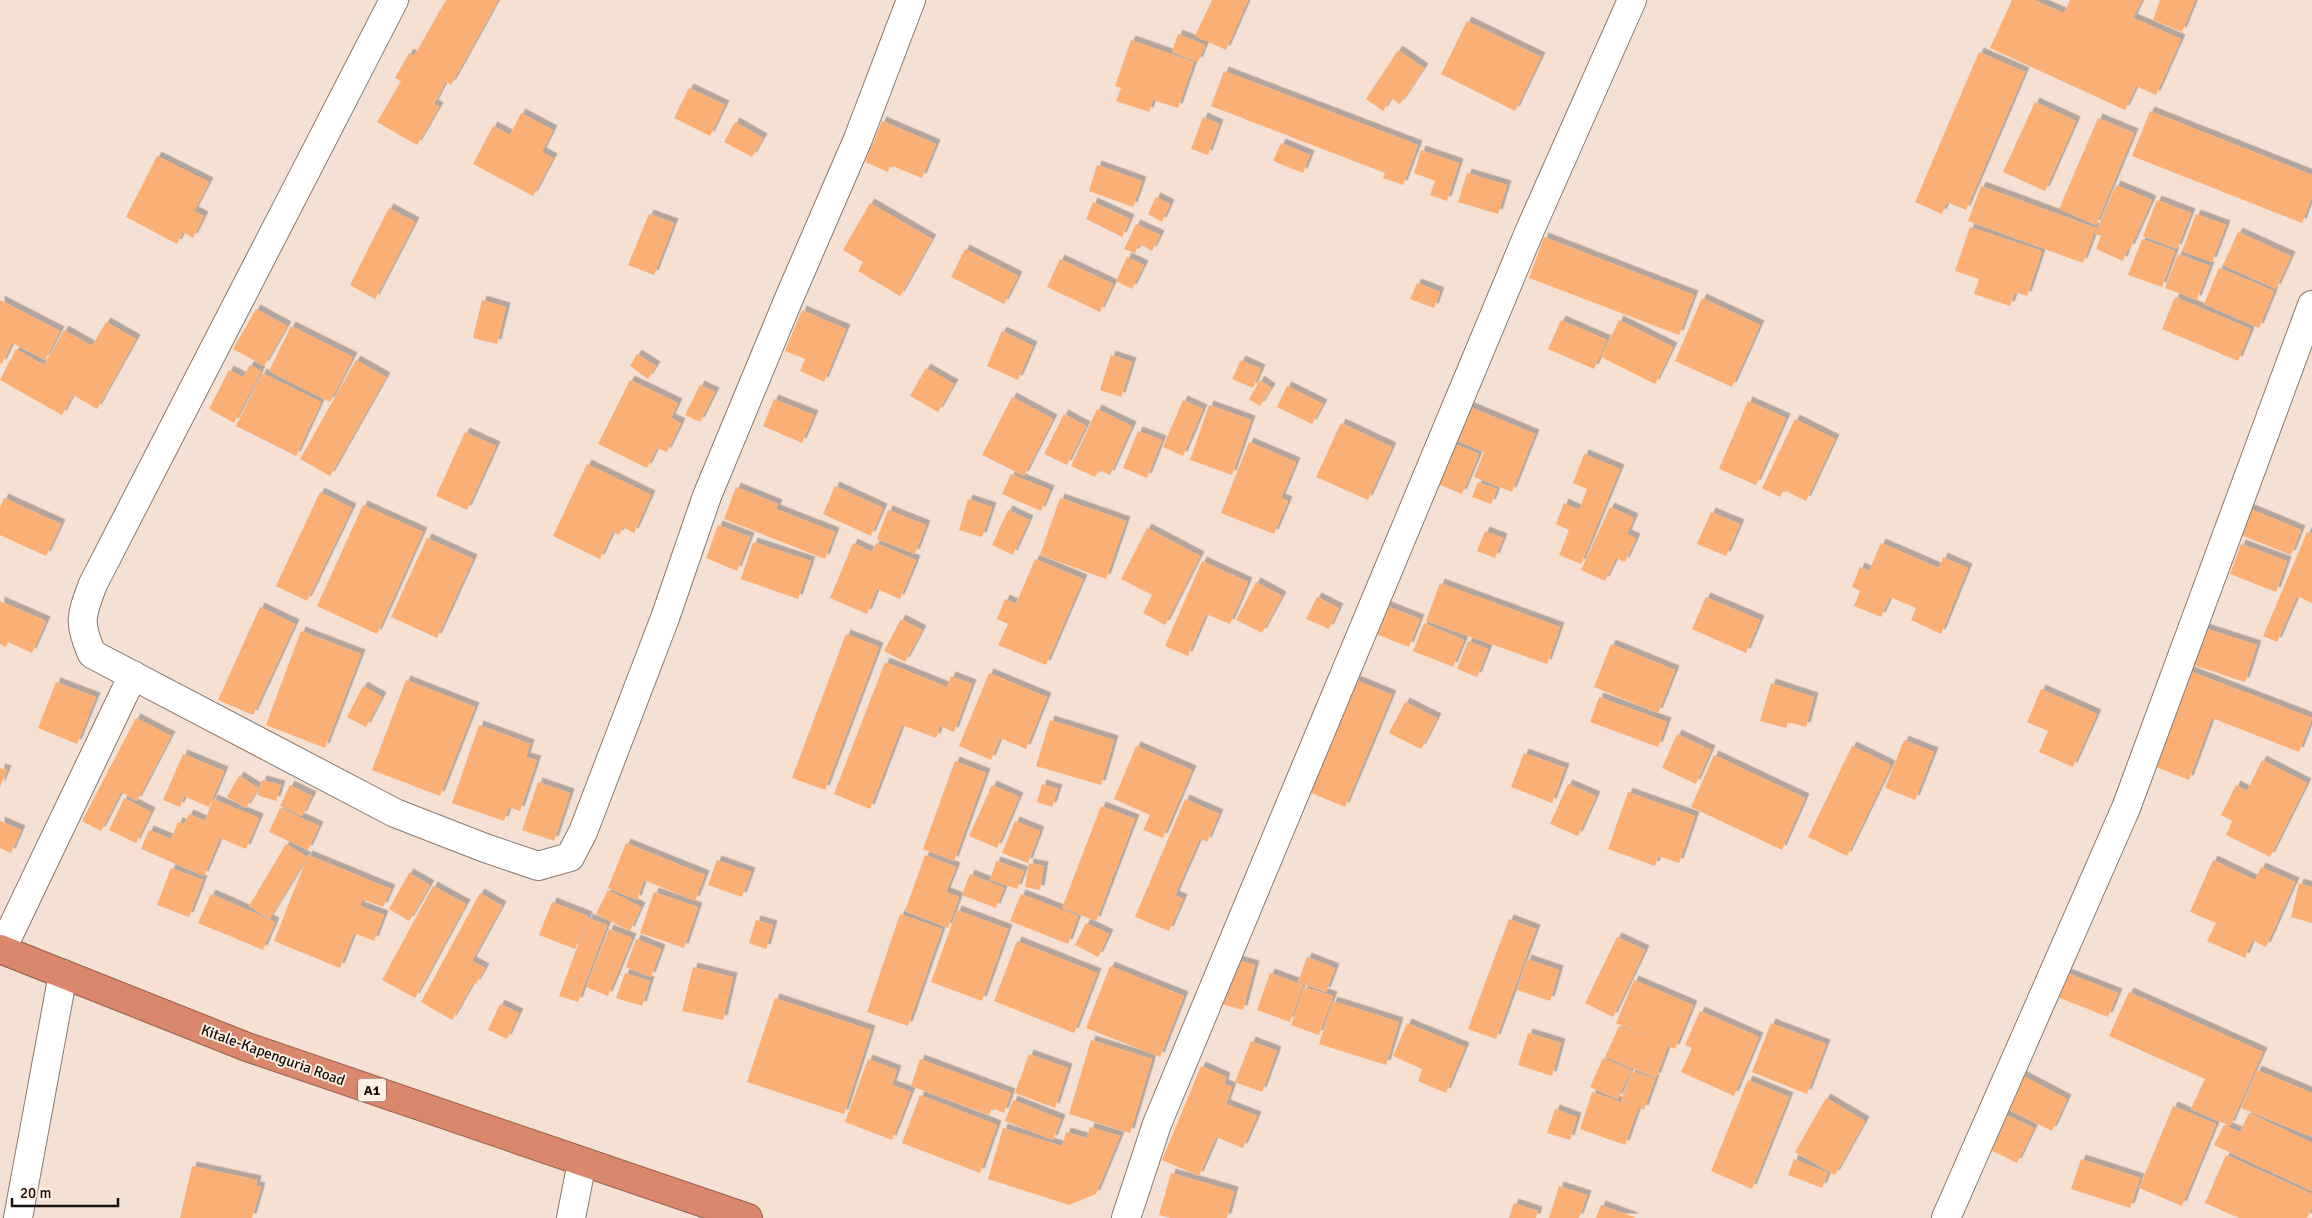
<svg xmlns="http://www.w3.org/2000/svg" width="2312" height="1218" font-family="Signika,sans-serif">
<defs>
<filter id="shadow"><feDropShadow dx="4.5" dy="-4.5" stdDeviation="0" flood-color="#0004"/></filter>
</defs>
<rect width="100%" height="100%" fill="#f4e1d3"/>
<g fill="#fcaf74" filter="url(#shadow)">
<path d="M446,0H498L451,85L446,81L434,104L439,107L417,145L377,122L401,81L395,78L409,53L414,56Z"/>
<path d="M1212,0H1248L1226,50L1195,36Z"/>
<path d="M2012,0H2034L2064,13L2070,0H2142L2133,18L2181,39L2156,95L2136,86L2125,110L1990,48Z"/>
<path d="M2160,0H2195L2182,32L2153,20Z"/>
<path d="M1467,21L1541,57L1515,111L1441,74Z"/>
<path d="M1178,34L1205,45L1198,62L1172,52Z"/>
<path d="M1131,40L1194,62L1178,108L1153,100L1149,112L1116,101L1121,88L1115,86Z"/>
<path d="M1398,50L1424,68L1400,104L1391,98L1383,111L1366,99Z"/>
<path d="M1979,52L2025,72L1966,210L1947,202L1942,214L1915,202Z"/>
<path d="M1224,71L1418,145L1403,185L1383,178L1385,173L1211,106Z"/>
<path d="M689,88L725,105L710,136L674,118Z"/>
<path d="M2035,102L2076,121L2045,191L2003,172Z"/>
<path d="M2150,111L2312,175V196L2302,223L2132,156Z"/>
<path d="M521,113L553,130L542,152L553,158L533,196L473,164L493,126L510,135Z"/>
<path d="M1203,117L1219,124L1208,155L1191,149Z"/>
<path d="M2098,118L2134,133L2096,225L2059,209Z"/>
<path d="M882,121L936,144L922,178L890,165L888,172L865,162Z"/>
<path d="M735,122L763,138L752,157L724,142Z"/>
<path d="M1281,143L1310,155L1303,173L1273,161Z"/>
<path d="M1421,150L1459,163L1447,201L1430,195L1435,181L1414,173Z"/>
<path d="M157,156L209,182L194,211L204,216L193,238L183,232L177,244L126,217Z"/>
<path d="M1097,165L1142,181L1133,207L1089,191Z"/>
<path d="M1467,173L1507,185L1498,214L1458,202Z"/>
<path d="M2116,185L2152,200L2130,249L2128,248L2123,261L2096,249L2101,236L2095,234Z"/>
<path d="M1981,186L2096,228L2083,263L1968,221Z"/>
<path d="M1156,197L1170,204L1162,222L1148,214Z"/>
<path d="M2157,200L2191,213L2177,249L2143,236Z"/>
<path d="M1093,202L1130,219L1122,237L1086,219Z"/>
<path d="M870,203L932,239L900,296L858,271L863,262L843,250Z"/>
<path d="M389,208L415,222L375,299L350,285Z"/>
<path d="M649,214L674,223L654,275L628,265Z"/>
<path d="M2196,214L2226,225L2212,262L2182,251Z"/>
<path d="M1136,224L1160,235L1152,251L1139,244L1135,253L1124,249Z"/>
<path d="M1970,227L2042,251L2027,296L2015,292L2010,306L1974,294L1979,279L1955,271Z"/>
<path d="M2238,232L2291,256L2276,289L2223,265Z"/>
<path d="M1544,237L1694,295L1679,335L1529,278Z"/>
<path d="M2142,239L2175,251L2162,287L2128,275Z"/>
<path d="M965,249L1018,276L1004,304L951,277Z"/>
<path d="M2178,254L2210,266L2197,300L2165,288Z"/>
<path d="M1127,257L1144,265L1132,289L1116,281Z"/>
<path d="M1060,259L1113,284L1100,312L1047,287Z"/>
<path d="M2219,268L2274,291L2259,328L2204,304Z"/>
<path d="M1417,283L1440,292L1434,308L1410,299Z"/>
<path d="M2175,297L2251,329L2238,361L2162,329Z"/>
<path d="M1702,298L1760,325L1732,387L1675,361Z"/>
<path d="M0,300L60,331L45,360L12,343L2,364L0,363Z"/>
<path d="M482,300L506,307L497,344L473,338Z"/>
<path d="M256,309L287,326L264,366L233,349Z"/>
<path d="M802,310L846,329L824,382L800,371L805,359L785,351Z"/>
<path d="M1561,320L1607,340L1594,369L1548,349Z"/>
<path d="M1619,320L1673,347L1655,384L1601,357Z"/>
<path d="M106,322L136,339L97,409L73,395L62,415L0,380L16,349L44,365L64,330L92,346Z"/>
<path d="M291,326L353,357L330,402L269,371Z"/>
<path d="M1002,331L1033,346L1018,380L987,366Z"/>
<path d="M637,354L656,366L648,379L630,366Z"/>
<path d="M1111,355L1132,362L1121,397L1100,390Z"/>
<path d="M356,360L386,377L330,476L300,459Z"/>
<path d="M1241,360L1261,369L1253,388L1232,379Z"/>
<path d="M250,365L261,371L234,423L209,409L229,370L243,377Z"/>
<path d="M926,368L954,384L938,412L910,396Z"/>
<path d="M262,373L321,402L296,456L236,426Z"/>
<path d="M630,380L678,403L671,418L681,423L667,452L657,448L647,468L598,444Z"/>
<path d="M1260,380L1271,388L1260,406L1249,399Z"/>
<path d="M700,385L715,392L700,422L685,415Z"/>
<path d="M1287,386L1323,404L1312,424L1277,407Z"/>
<path d="M1012,397L1053,419L1024,476L982,455Z"/>
<path d="M774,399L814,415L802,443L763,426Z"/>
<path d="M1183,400L1203,409L1183,456L1163,447Z"/>
<path d="M1748,401L1786,418L1756,485L1719,469Z"/>
<path d="M1209,405L1251,420L1232,475L1190,460Z"/>
<path d="M1468,406L1535,434L1512,492L1474,477L1484,452L1455,440Z"/>
<path d="M1097,409L1132,426L1110,475L1099,470L1095,477L1071,466Z"/>
<path d="M1064,414L1086,426L1067,465L1044,454Z"/>
<path d="M1795,419L1835,439L1806,501L1784,490L1780,497L1762,488Z"/>
<path d="M1341,423L1392,447L1368,500L1316,477Z"/>
<path d="M1138,431L1162,440L1147,478L1123,468Z"/>
<path d="M465,432L496,446L467,510L436,496Z"/>
<path d="M1249,442L1296,462L1281,498L1288,501L1274,534L1221,513Z"/>
<path d="M1450,442L1479,454L1462,494L1433,482Z"/>
<path d="M1584,454L1620,469L1581,564L1559,555L1569,530L1556,524L1564,503L1579,510L1587,489L1573,483Z"/>
<path d="M587,464L651,495L634,533L623,527L619,535L613,531L600,559L553,536Z"/>
<path d="M1011,474L1050,490L1041,511L1002,494Z"/>
<path d="M1478,482L1497,489L1491,504L1472,497Z"/>
<path d="M835,486L883,508L871,536L823,514Z"/>
<path d="M736,487L778,504L776,509L835,532L825,559L724,519Z"/>
<path d="M320,492L352,508L307,601L276,586Z"/>
<path d="M4,498L61,524L46,556L0,535V507Z"/>
<path d="M1060,498L1126,521L1106,579L1040,555Z"/>
<path d="M968,499L992,507L982,537L959,530Z"/>
<path d="M363,505L423,532L377,634L317,606Z"/>
<path d="M1610,507L1634,518L1627,534L1636,538L1625,562L1616,558L1605,581L1581,570Z"/>
<path d="M2248,508L2301,530L2291,555L2238,534Z"/>
<path d="M888,510L926,525L915,554L877,539Z"/>
<path d="M1008,510L1029,520L1013,555L992,545Z"/>
<path d="M1711,512L1740,524L1726,556L1697,544Z"/>
<path d="M718,525L750,537L737,571L706,558Z"/>
<path d="M1147,528L1200,556L1165,625L1143,613L1152,595L1121,579Z"/>
<path d="M1485,531L1503,538L1495,558L1477,551Z"/>
<path d="M2307,532L2312,534V603L2297,596L2277,642L2263,636Z"/>
<path d="M427,538L473,559L437,638L391,617Z"/>
<path d="M753,542L811,561L798,599L741,579Z"/>
<path d="M853,543L872,552L876,543L916,560L900,599L877,589L867,614L830,598Z"/>
<path d="M1881,543L1939,568L1943,557L1968,568L1941,634L1911,620L1916,608L1890,597L1881,617L1854,606L1860,591L1852,587L1860,567L1869,571Z"/>
<path d="M2241,544L2287,561L2276,592L2230,574Z"/>
<path d="M1035,559L1083,579L1046,665L998,645L1008,624L997,619L1005,599L1016,604Z"/>
<path d="M1202,561L1248,582L1230,624L1206,614L1188,656L1165,646Z"/>
<path d="M1256,582L1282,596L1262,633L1236,620Z"/>
<path d="M1440,583L1560,627L1547,664L1426,621Z"/>
<path d="M1317,597L1339,608L1329,629L1306,619Z"/>
<path d="M1706,597L1760,620L1746,653L1692,629Z"/>
<path d="M0,601L46,621L32,653L8,642L6,647L0,644Z"/>
<path d="M1382,604L1420,619L1409,647L1371,632Z"/>
<path d="M260,607L295,624L253,715L218,700Z"/>
<path d="M901,619L922,630L905,662L884,651Z"/>
<path d="M1424,623L1464,640L1453,667L1413,651Z"/>
<path d="M2195,625L2257,645L2245,682L2184,662Z"/>
<path d="M301,631L361,654L325,748L266,725Z"/>
<path d="M846,634L879,647L825,790L792,778Z"/>
<path d="M1468,641L1488,649L1477,677L1457,669Z"/>
<path d="M1611,644L1675,670L1658,713L1594,687Z"/>
<path d="M885,662L947,687L951,676L972,684L954,732L940,726L936,738L902,725L870,809L834,794Z"/>
<path d="M2187,670L2312,718L2299,752L2212,718L2189,780L2151,765Z"/>
<path d="M989,673L1047,697L1026,749L1000,738L991,760L959,746Z"/>
<path d="M406,680L475,707L440,796L372,770Z"/>
<path d="M1356,680L1392,695L1345,807L1309,792Z"/>
<path d="M56,682L96,697L77,744L38,728Z"/>
<path d="M1771,683L1814,697L1806,727L1788,722L1786,728L1760,721Z"/>
<path d="M363,686L382,697L366,727L347,717Z"/>
<path d="M2041,689L2097,714L2073,767L2039,752L2048,731L2027,722Z"/>
<path d="M1599,697L1667,722L1658,747L1590,722Z"/>
<path d="M1405,702L1437,718L1421,749L1389,733Z"/>
<path d="M136,718L171,736L137,801L121,792L101,831L82,821Z"/>
<path d="M1050,720L1114,740L1101,785L1036,766Z"/>
<path d="M479,725L530,744L526,757L537,760L520,811L509,807L504,821L452,803Z"/>
<path d="M1677,734L1711,750L1696,784L1662,768Z"/>
<path d="M1904,740L1934,752L1915,800L1885,788Z"/>
<path d="M1136,746L1192,770L1163,838L1143,830L1150,815L1114,799Z"/>
<path d="M1852,746L1891,765L1847,856L1808,837Z"/>
<path d="M1524,753L1565,768L1552,803L1511,787Z"/>
<path d="M183,754L224,771L209,807L184,796L180,807L163,800Z"/>
<path d="M1714,755L1805,798L1782,850L1691,807Z"/>
<path d="M2262,760L2307,783L2270,857L2226,835L2232,821L2221,815L2236,785L2247,791Z"/>
<path d="M955,761L986,773L954,861L923,849Z"/>
<path d="M0,768L7,770L0,787Z"/>
<path d="M239,776L258,788L246,808L227,797Z"/>
<path d="M262,780L281,785L276,801L257,795Z"/>
<path d="M538,782L570,793L554,841L522,830Z"/>
<path d="M1042,784L1058,789L1052,807L1037,802Z"/>
<path d="M1568,784L1596,796L1578,836L1550,824Z"/>
<path d="M290,785L312,796L302,816L280,806Z"/>
<path d="M992,785L1019,797L997,848L969,836Z"/>
<path d="M1628,792L1695,816L1679,863L1658,856L1655,866L1608,849Z"/>
<path d="M124,798L151,812L136,843L109,830Z"/>
<path d="M213,799L259,818L246,849L220,838L204,876L141,849L149,830L171,839L178,822L184,824L189,814L205,821Z"/>
<path d="M1185,799L1219,814L1207,842L1200,838L1175,895L1183,899L1169,931L1135,917Z"/>
<path d="M1101,806L1135,819L1096,921L1062,908Z"/>
<path d="M280,808L319,826L308,850L269,832Z"/>
<path d="M0,821L21,830L11,853L0,848Z"/>
<path d="M1015,821L1040,831L1028,863L1002,853Z"/>
<path d="M626,843L705,875L695,901L644,880L637,900L608,888Z"/>
<path d="M286,844L307,857L269,919L249,906Z"/>
<path d="M308,855L391,889L383,907L362,899L360,906L384,915L374,941L354,933L340,968L274,941Z"/>
<path d="M925,855L956,867L946,892L959,897L948,928L905,911Z"/>
<path d="M717,860L751,872L742,897L708,885Z"/>
<path d="M2213,860L2255,880L2261,867L2295,882L2266,947L2252,940L2245,958L2207,941L2216,923L2190,912Z"/>
<path d="M996,861L1024,871L1017,889L990,880Z"/>
<path d="M1029,863L1044,866L1040,890L1025,887Z"/>
<path d="M171,868L203,880L189,917L157,905Z"/>
<path d="M409,873L430,885L409,921L389,909Z"/>
<path d="M970,874L1004,888L996,908L962,895Z"/>
<path d="M2299,883L2312,887V923L2291,917Z"/>
<path d="M433,886L466,904L415,998L382,980Z"/>
<path d="M608,890L641,907L630,931L596,914Z"/>
<path d="M654,892L698,907L684,948L640,933Z"/>
<path d="M480,893L502,906L472,961L485,968L476,984L473,983L452,1020L421,1002Z"/>
<path d="M211,894L275,922L263,950L198,923Z"/>
<path d="M1021,894L1078,916L1068,944L1010,921Z"/>
<path d="M552,902L588,916L575,949L539,935Z"/>
<path d="M957,910L1008,929L982,1001L931,982Z"/>
<path d="M900,914L942,929L908,1026L867,1012Z"/>
<path d="M588,918L607,925L578,1002L559,996Z"/>
<path d="M1509,919L1536,929L1496,1039L1468,1029Z"/>
<path d="M756,920L773,925L766,949L749,943Z"/>
<path d="M1086,923L1109,934L1098,957L1075,945Z"/>
<path d="M609,929L632,938L608,996L586,987Z"/>
<path d="M1617,937L1645,950L1613,1017L1585,1003Z"/>
<path d="M636,939L661,949L651,977L626,967Z"/>
<path d="M1017,941L1097,973L1074,1033L994,1001Z"/>
<path d="M1307,957L1335,968L1326,992L1298,982Z"/>
<path d="M1233,959L1255,965L1243,1010L1221,1004Z"/>
<path d="M1527,959L1559,970L1550,1001L1517,990Z"/>
<path d="M1110,966L1184,996L1160,1057L1086,1028Z"/>
<path d="M693,967L733,977L723,1020L682,1011Z"/>
<path d="M2064,972L2118,993L2108,1017L2055,996Z"/>
<path d="M625,973L650,981L642,1006L616,998Z"/>
<path d="M1270,973L1303,985L1290,1022L1257,1010Z"/>
<path d="M1634,980L1693,1005L1675,1049L1668,1046L1656,1078L1605,1057L1619,1026L1661,1043L1616,1023Z"/>
<path d="M1304,987L1333,996L1319,1035L1291,1025Z"/>
<path d="M2129,992L2263,1052L2230,1126L2191,1109L2205,1079L2109,1036Z"/>
<path d="M775,998L871,1030L844,1114L747,1082Z"/>
<path d="M1333,1001L1399,1022L1386,1065L1319,1044Z"/>
<path d="M500,1004L519,1013L507,1039L488,1030Z"/>
<path d="M1700,1011L1759,1037L1734,1096L1681,1072L1692,1048L1685,1045Z"/>
<path d="M1407,1023L1465,1047L1446,1093L1418,1081L1422,1069L1393,1056Z"/>
<path d="M1771,1023L1826,1044L1807,1094L1752,1072Z"/>
<path d="M1528,1033L1561,1043L1552,1076L1518,1065Z"/>
<path d="M1091,1040L1152,1059L1130,1133L1069,1114Z"/>
<path d="M1251,1041L1277,1051L1262,1092L1235,1082Z"/>
<path d="M1029,1054L1068,1068L1055,1108L1015,1093Z"/>
<path d="M1603,1058L1631,1070L1618,1099L1590,1087Z"/>
<path d="M868,1059L897,1070L892,1085L911,1092L892,1140L845,1122Z"/>
<path d="M920,1059L1011,1093L1004,1113L992,1108L989,1115L911,1086Z"/>
<path d="M1201,1066L1226,1077L1224,1084L1232,1087L1226,1104L1257,1116L1243,1148L1216,1137L1199,1176L1162,1160Z"/>
<path d="M2257,1070L2312,1093V1137L2241,1108Z"/>
<path d="M1632,1071L1655,1079L1644,1110L1621,1101Z"/>
<path d="M2021,1075L2067,1099L2052,1131L2005,1108Z"/>
<path d="M1748,1080L1789,1097L1752,1189L1711,1171Z"/>
<path d="M1592,1092L1638,1108L1625,1145L1580,1129Z"/>
<path d="M920,1095L997,1125L980,1173L902,1143Z"/>
<path d="M1826,1098L1865,1121L1835,1175L1795,1152Z"/>
<path d="M1013,1100L1061,1119L1053,1140L1005,1121Z"/>
<path d="M2173,1106L2216,1124L2182,1206L2139,1188Z"/>
<path d="M1555,1109L1577,1117L1570,1140L1547,1133Z"/>
<path d="M2002,1113L2034,1128L2017,1163L1986,1148Z"/>
<path d="M2249,1113L2312,1143V1191L2214,1145L2224,1125L2240,1132Z"/>
<path d="M1090,1127L1120,1136L1096,1194L1069,1205L988,1179L1003,1128L1062,1146L1066,1132L1087,1138Z"/>
<path d="M2226,1155L2312,1194V1207L2307,1218H2239L2205,1203Z"/>
<path d="M1794,1159L1828,1173L1822,1188L1788,1175Z"/>
<path d="M2081,1159L2140,1178L2130,1208L2071,1189Z"/>
<path d="M192,1166L257,1180L256,1186L261,1187L252,1218H180Z"/>
<path d="M1171,1173L1234,1191L1227,1218H1170L1159,1215Z"/>
<path d="M1559,1186L1587,1195L1579,1218H1549Z"/>
<path d="M1514,1203L1538,1211L1536,1218H1509Z"/>
<path d="M1601,1205L1636,1218H1596Z"/>
</g>
<g fill="none" stroke-linecap="round" stroke-linejoin="round">
<defs>
<g id="street">
<path d="M394,0L93,584C81,616 78,622 92,654L395,813L485,848L538,866L570,857L583,832L665,618L707,496L790,296L858,139L911,0"/>
<path d="M2,949L133,675"/>
<path d="M18,1218L63,974"/>
<path d="M571,1218L582,1162"/>
<path d="M1126,1218L1157,1124L1530,230L1632,0"/>
<path d="M1946,1218L2126,808L2312,305"/>
</g>
<path id="highway" d="M0,949L247,1047L748,1218"/>
</defs>
<use href="#street" stroke="#8a786c" stroke-width="30"/>
<use href="#highway" stroke="#965e4b" stroke-width="30"/>
<use href="#street" stroke="#fff" stroke-width="28"/>
<use href="#highway" stroke="#da886d" stroke-width="28"/>
</g>
<g text-anchor="middle" dominant-baseline="central" stroke-width="4" stroke-linejoin="round" paint-order="stroke">
<rect fill="#ffefe4" stroke="#5d544d" stroke-width="1" x="358" y="1078.5" width="28" height="23" rx="4"/>
<g font-size="14" font-weight="bold" fill="#17110c">
<text x="372" y="1090">A1</text>
</g>
<g font-size="15" fill="#17110c" stroke="#ffefe4">
<text transform="translate(273 1055) rotate(20)">Kitale-Kapenguria Road</text>
</g>
</g>
<path d="M12 1198v8h106v-8" fill="none" stroke="#17110c" stroke-width="2.5"/>
<text x="20" y="1198" font-size="15" fill="#17110c" stroke="#ffefe4" stroke-width="4" paint-order="stroke">20 m</text>
</svg>
